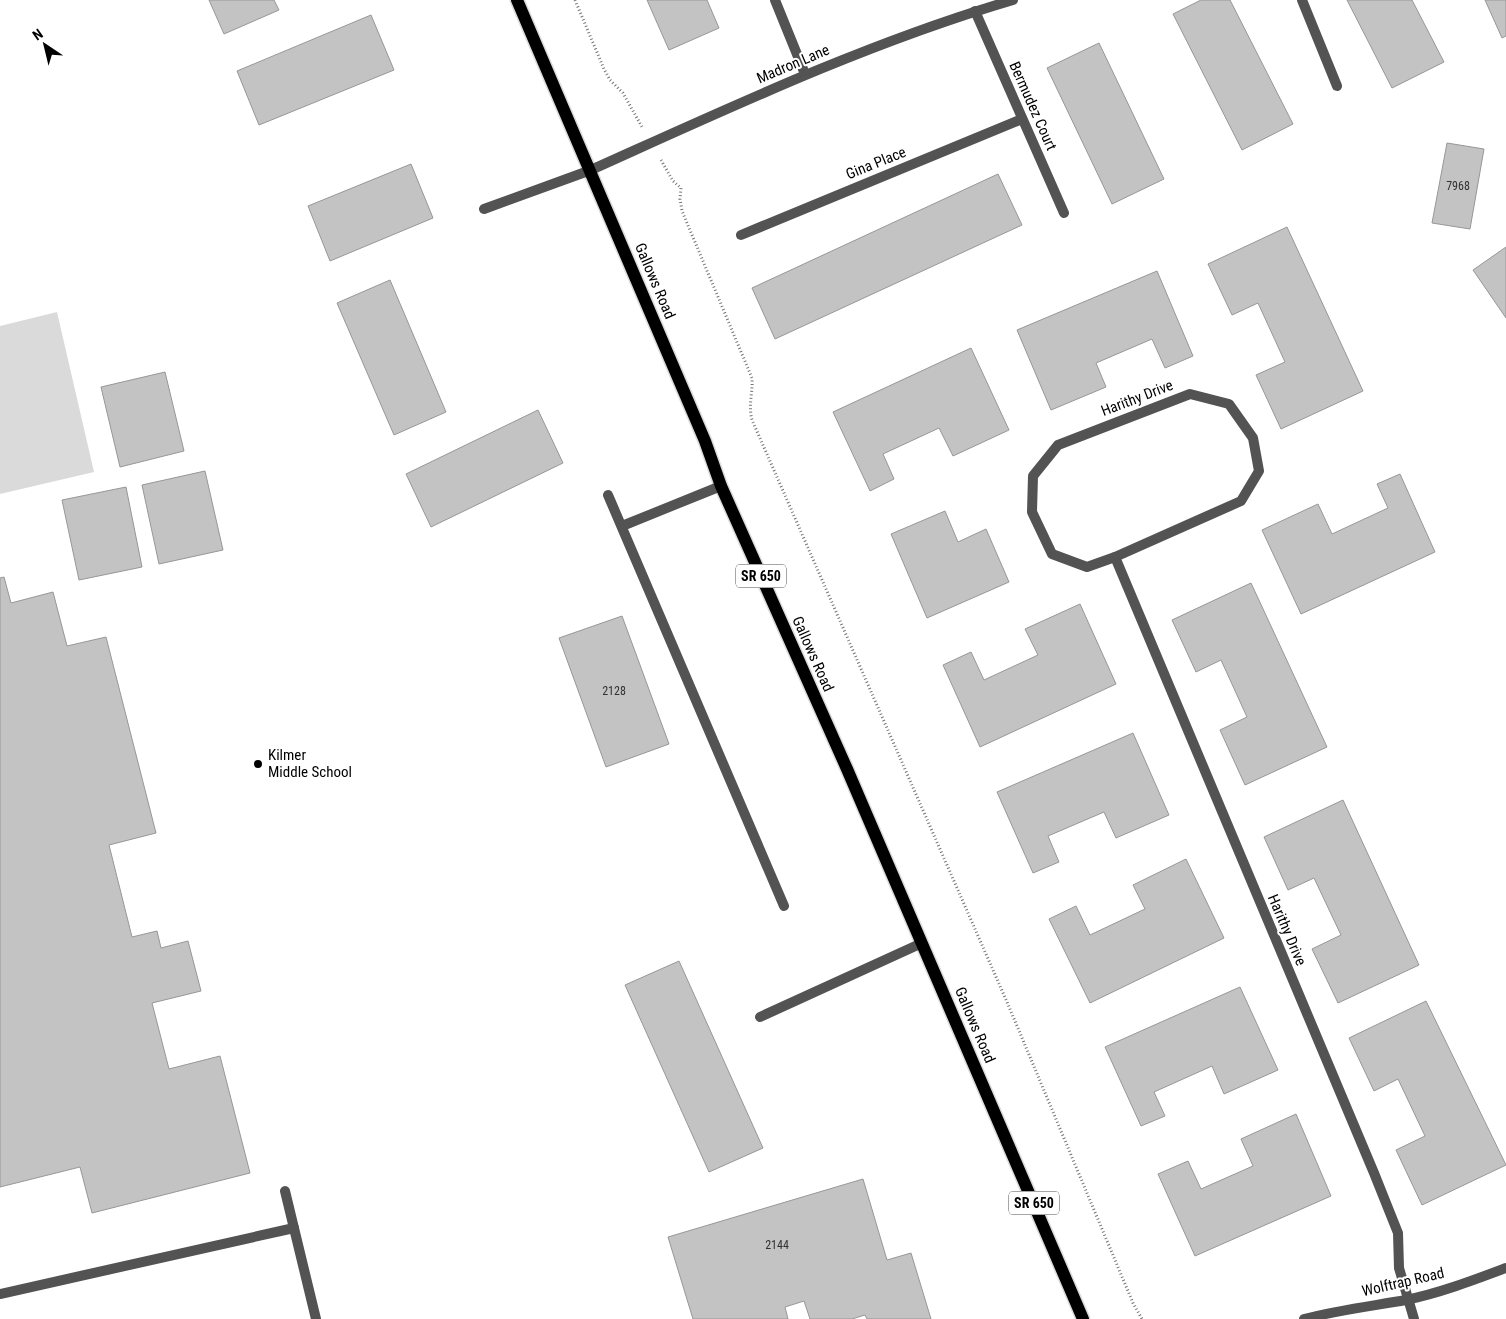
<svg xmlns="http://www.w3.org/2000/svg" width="1506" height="1319" font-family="'Roboto Condensed',sans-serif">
<rect width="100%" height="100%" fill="#fff"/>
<path fill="#dadada" d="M57,312L94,472L0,494V326Z"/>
<g fill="#c3c3c3" stroke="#979797">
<path d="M209,0H274L279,10L224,34Z"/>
<path d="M647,0H707L719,28L669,50Z"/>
<path d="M1201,0H1230L1293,124L1242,150L1173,14Z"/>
<path d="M1347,0H1412L1444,62L1392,88Z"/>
<path d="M1485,0H1506V36L1502,38Z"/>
<path d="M371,15L394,70L259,125L237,71Z"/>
<path d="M1099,43L1164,179L1112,204L1047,68Z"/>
<path d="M1447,143L1484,149L1470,229L1432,223Z"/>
<path d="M411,164L433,218L330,261L308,206Z"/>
<path d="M998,174L1022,225L775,339L752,288Z"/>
<path d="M1287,227L1363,391L1281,429L1256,375L1285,362L1258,303L1232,315L1208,264Z"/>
<path d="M1506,247V318L1473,270Z"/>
<path d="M1157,271L1193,356L1165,368L1152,339L1096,363L1106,387L1051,410L1017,330Z"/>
<path d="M390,280L446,412L394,435L337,303Z"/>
<path d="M971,348L1009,430L953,456L939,428L883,454L894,479L870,491L833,412Z"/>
<path d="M165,372L184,451L120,467L101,387Z"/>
<path d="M538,410L563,463L431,527L406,474Z"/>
<path d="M205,471L223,550L159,564L142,485Z"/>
<path d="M1400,474L1435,552L1301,614L1262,530L1318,504L1332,534L1388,508L1377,484Z"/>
<path d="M126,487L142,567L79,580L62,500Z"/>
<path d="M945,511L958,542L986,529L1009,582L927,618L891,534Z"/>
<path d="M4,577L11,603L53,592L67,646L106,637L156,833L109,845L132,937L157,931L161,948L188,941L201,991L152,1003L169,1069L220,1056L250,1173L92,1213L80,1167L0,1187V578Z"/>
<path d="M1251,583L1327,747L1245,785L1220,730L1247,717L1221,660L1196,672L1172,620Z"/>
<path d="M1080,604L1116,684L980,747L943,665L971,652L984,680L1038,655L1025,629Z"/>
<path d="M622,616L669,744L606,767L559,638Z"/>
<path d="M1133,733L1169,815L1116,838L1104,812L1048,836L1059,862L1033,873L997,792Z"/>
<path d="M1343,800L1419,965L1338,1003L1312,949L1341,935L1314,878L1288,890L1264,837Z"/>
<path d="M1186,859L1224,938L1090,1003L1049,919L1076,906L1090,935L1145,909L1133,885Z"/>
<path d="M679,961L763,1148L709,1172L625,985Z"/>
<path d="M1240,987L1278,1070L1224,1094L1212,1066L1154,1092L1165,1116L1141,1126L1105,1047Z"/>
<path d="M1426,1001L1506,1165L1422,1205L1396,1150L1425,1136L1398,1079L1374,1091L1349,1038Z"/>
<path d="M1296,1114L1331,1196L1195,1256L1158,1174L1188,1161L1201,1189L1253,1166L1241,1139Z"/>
<path d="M863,1179L887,1260L911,1253L931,1319H867L865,1315L852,1319H810L804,1301L785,1307L788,1319H693L668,1237Z"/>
</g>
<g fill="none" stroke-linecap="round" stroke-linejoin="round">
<defs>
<path id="primary" d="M517,0L705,441L721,486L847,769L1083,1319"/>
</defs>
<use href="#primary" stroke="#dbdbdb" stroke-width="15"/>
<g stroke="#757575" stroke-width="3" stroke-dasharray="1 2.5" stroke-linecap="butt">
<path d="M575,0L604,69L610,80L623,93L642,127"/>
<path d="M661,160L673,181L681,188L680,199L682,211L752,378C753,393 748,405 752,420L1007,1002L1133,1303L1142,1319"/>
</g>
<g stroke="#535353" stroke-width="10">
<path d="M484,209L591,170"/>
<path d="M608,495L784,906"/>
<path d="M622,526L721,486"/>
<path d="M760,1017L922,943"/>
<path d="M285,1191L316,1319"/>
<path d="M0,1294L294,1228"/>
</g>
<g stroke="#535353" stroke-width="10">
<path d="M775,0L805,74"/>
<path d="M1302,0L1337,86"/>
<path d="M975,11L1064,213"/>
<path d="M591,170C729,108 867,43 1013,0"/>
<path d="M741,235L1022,119"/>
<path d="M1190,394L1229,404L1253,438L1259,471L1241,501L1115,557L1087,567L1052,554L1032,512L1033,476L1058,445Z"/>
<path d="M1115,557L1374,1173L1398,1233L1399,1268L1414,1319"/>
<path d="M1304,1319C1338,1310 1372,1306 1406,1300C1440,1293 1474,1280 1506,1268"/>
</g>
<use href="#primary" stroke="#000" stroke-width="12"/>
</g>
<circle fill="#000" stroke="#fff" stroke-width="2" cx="258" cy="764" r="5"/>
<g text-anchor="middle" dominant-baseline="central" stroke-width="4" stroke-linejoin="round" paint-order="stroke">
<g font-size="12" fill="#313131">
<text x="1458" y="186">7968</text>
<text x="614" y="691">2128</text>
<text x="777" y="1245">2144</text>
</g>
<g fill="#fff" stroke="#4c4c4c" stroke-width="1">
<rect x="736" y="564.5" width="50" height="23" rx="4"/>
<rect x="1009" y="1191.5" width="50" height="23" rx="4"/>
</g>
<g font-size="14" font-weight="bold" fill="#000">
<text x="761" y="576">SR 650</text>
<text x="1034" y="1203">SR 650</text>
</g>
<g font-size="15" fill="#000" stroke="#fff">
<text transform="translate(793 64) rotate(-23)">Madron Lane</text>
<text transform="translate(1033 106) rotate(66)">Bermudez Court</text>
<text transform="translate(876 163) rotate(-22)">Gina Place</text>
<text transform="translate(655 281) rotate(67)">Gallows Road</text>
<text transform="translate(1137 398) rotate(-21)">Harithy Drive</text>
<text transform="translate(813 654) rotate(66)">Gallows Road</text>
<text transform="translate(1287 930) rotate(67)">Harithy Drive</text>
<text transform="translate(975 1025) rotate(67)">Gallows Road</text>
<text transform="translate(1403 1282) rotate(-13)">Wolftrap Road</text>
</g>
<g font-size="15" fill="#000" stroke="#fff" text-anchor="start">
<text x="268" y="755">Kilmer<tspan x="268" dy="17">Middle School</tspan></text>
</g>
</g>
<g transform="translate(45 45) rotate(325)" stroke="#ffffff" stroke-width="4" paint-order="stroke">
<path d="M0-4L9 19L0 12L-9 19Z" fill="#000000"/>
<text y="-8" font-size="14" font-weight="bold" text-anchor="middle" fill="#000000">N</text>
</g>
</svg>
